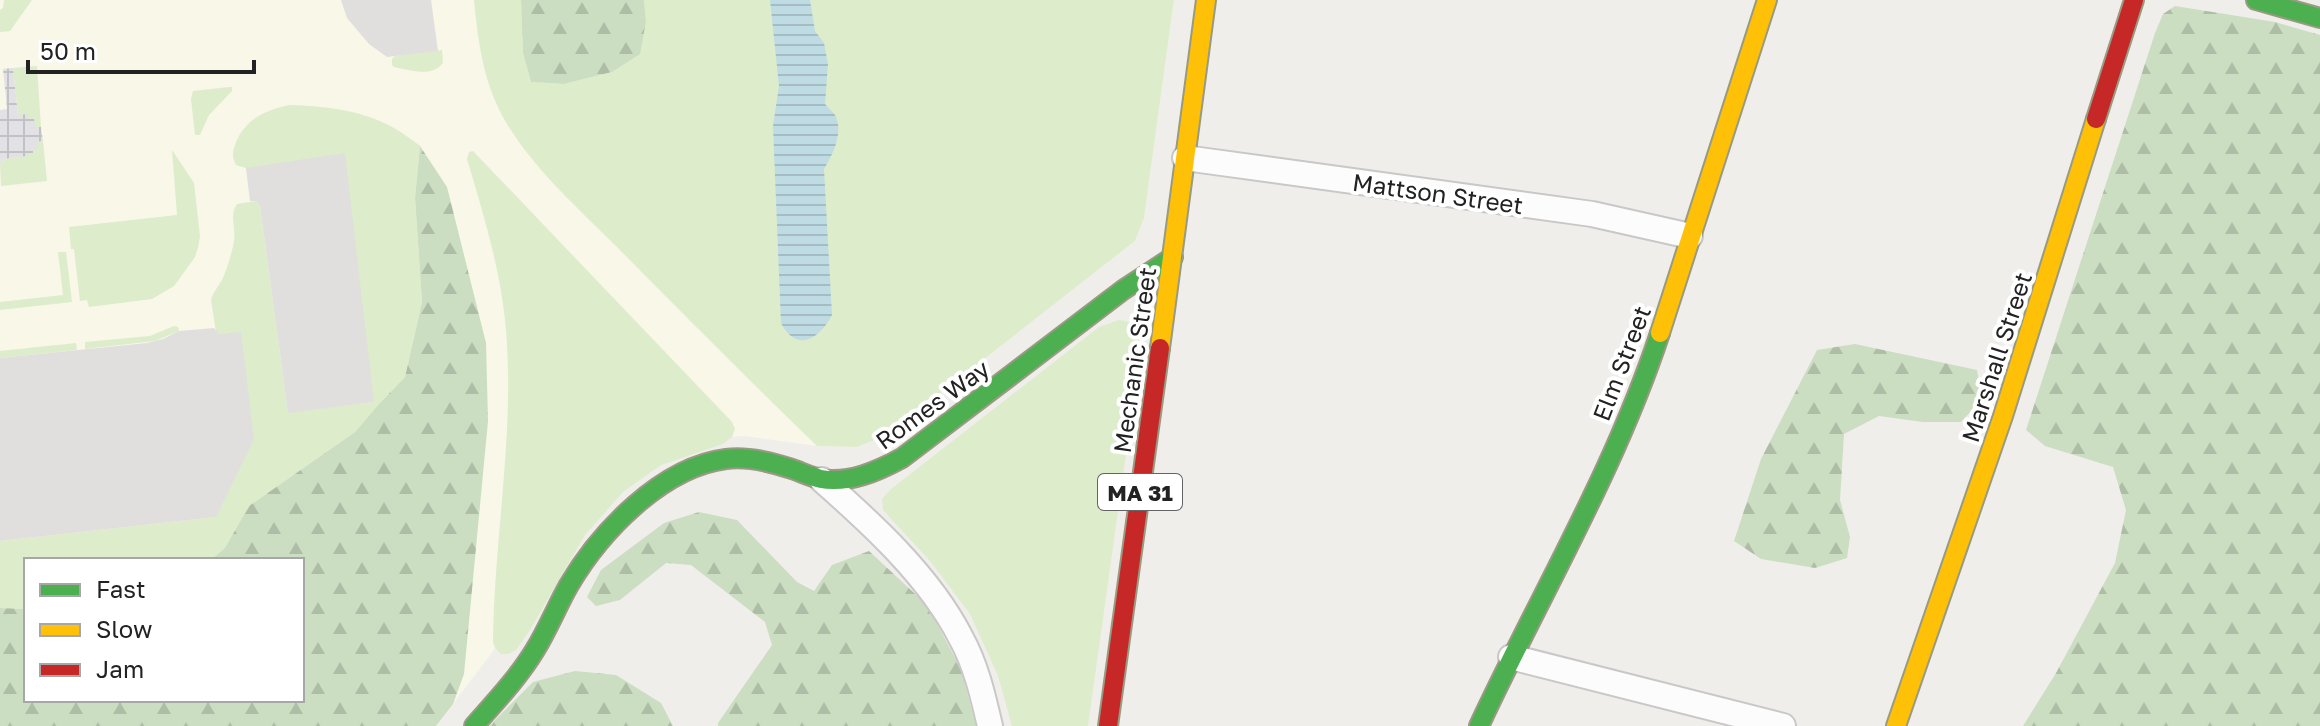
<svg xmlns="http://www.w3.org/2000/svg" width="2320" height="726" font-family="'Golos Text',sans-serif">
<defs>
<pattern id="forest-firs" width="22" height="20" patternUnits="userSpaceOnUse" patternTransform="scale(2)"><rect width="22" height="20" fill="#cbdec1"/><path d="M5 1l3.5 6h-7zM16 11l3.5 6h-7z" fill="#aebea6"/></pattern>
<pattern id="plaza-grid" width="8" height="8" patternUnits="userSpaceOnUse" patternTransform="scale(2)"><rect width="8" height="8" fill="#e2e1e5"/><path d="M0 4h8M4 0v8" fill="none" stroke="#c2c1c4"/></pattern>
<pattern id="water-rules" width="6" height="5" patternUnits="userSpaceOnUse" patternTransform="scale(2)"><rect width="6" height="5" fill="#bfdbe3"/><path d="M0 2.5h6" fill="none" stroke="#a4bcc2"/></pattern>
</defs>
<rect width="100%" height="100%" fill="#f0eeeb"/>
<path fill="#f8f7e8" fill-rule="evenodd" d="M0,0H1174L1144,218L1135,241L887,435L857,447L817,446L744,436L706,439L643,460L569,527L491,654L436,726H0ZM26,560H302V700H26Z"/>
<g fill="#ddeccb">
<path d="M4,0H32L10,31L0,32V10L3,8Z"/>
<path d="M474,0H521L523,53L531,82L564,84L612,72L646,21L644,0H1174L1144,218L1135,241L887,435L857,447L817,446C750,381 684,315 619,249C578,208 531,167 503,117C483,80 478,41 474,0Z"/>
<path d="M442,50L443,63C431,78 411,70 394,67L392,65V59L395,56Z"/>
<path d="M37,66L41,127L35,128L28,119L18,115L13,68Z"/>
<path d="M229,87H232V91L209,115L200,135H195L191,99L193,91Z"/>
<path d="M289,105C324,106 363,110 394,128C403,133 412,140 420,146L415,198L422,302L405,377L379,404L355,432L249,506L225,549L211,560H26V609L0,608V541L216,517L241,333L219,334L216,332L211,300C213,292 219,286 223,278C228,266 232,253 234,241C236,228 229,215 237,204L256,201L260,206L288,412L374,402L246,168L236,165C231,155 233,150 237,140C247,118 267,110 289,105Z"/>
<path d="M43,141L47,181L1,186L0,163L4,159L28,156V153L37,142Z"/>
<path d="M172,150L194,183L200,236L198,248L195,257L174,286L152,299L89,307L87,300L80,301L74,249H71L69,227L177,215Z"/>
<path d="M473,151L732,422L735,429L732,437L723,444L661,465L623,492L585,535L530,630L516,650L508,654H501L495,648L493,642C494,542 513,443 507,344C504,281 485,219 467,159L469,152Z"/>
<path d="M58,252H66L72,302L0,310V302L63,295Z"/>
<path d="M1119,320C1140,322 1140,336 1140,354L1088,726H1012L998,676L970,614L930,561L883,510L882,499L891,489L1099,327Z"/>
<path d="M174,326L178,327L179,331L155,341L85,349V342L150,336Z"/>
<path d="M76,343L77,350L0,358V351Z"/>
</g>
<g fill="url(#forest-firs)">
<path d="M521,0H644L646,21L640,54L612,72L564,84L531,82L523,53Z"/>
<path d="M2175,6L2275,22L2320,35V726H2023L2056,673L2115,563L2126,510L2113,467L2045,446L2026,430L2155,33L2163,14Z"/>
<path d="M420,146L447,187L486,343L488,421L464,674L453,704L436,726H0V608L26,609V700H302V560H211L225,548L249,506L355,432L379,404L405,377L422,302L415,198Z"/>
<path d="M1855,344L1977,370C1982,399 1981,401 1961,422H1923L1879,416L1844,434L1840,500L1850,537L1847,558L1815,568L1761,559L1734,541L1761,459L1817,350Z"/>
<path d="M699,512L737,520L797,582L814,591L832,565L869,551L927,605L961,669L976,726H718V723L772,645L765,622L691,565L666,563L620,600L596,606L587,597L601,570L664,523Z"/>
<path d="M575,671L616,675L661,703L673,726H489L533,682Z"/>
</g>
<g fill="#e0dfde">
<path d="M341,0H431L438,51L387,57L369,44L347,18Z"/>
<path d="M345,153L374,402L288,413L260,206L256,201H250L246,168Z"/>
<path d="M214,328L219,334L241,332L254,439L216,517L0,541V358L147,343L163,339L179,331Z"/>
</g>
<path fill="url(#plaza-grid)" d="M13,68L18,115L28,114V119L34,118L35,127H41L43,141L37,142L38,148L33,149V153H28V156L4,159L0,163V110L7,109L3,69Z"/>
<path fill="url(#water-rules)" d="M770,0H810L815,31L824,43L828,64L825,104C828,108 832,111 835,115C844,132 833,154 824,169L832,315C820,338 797,354 781,323L773,126L779,86Z"/>
<g fill="none" stroke-linecap="round" stroke-linejoin="round">
<defs>
<g id="street">
<path d="M1185,158L1592,214L1690,236"/>
<path d="M822,480C872,524 930,577 961,638C976,665 983,696 990,726"/>
<path d="M1511,657L1783,726"/>
</g>
<g id="fast">
<path d="M2256,0L2320,18"/>
<path d="M474,726C495,702 518,678 535,650C548,629 557,606 569,585C600,532 662,467 726,459C748,456 771,462 792,469C801,472 811,477 821,479C849,484 878,471 902,458L1123,290L1173,257"/>
<path d="M1479,726C1540,595 1615,470 1660,333"/>
</g>
<g id="slow">
<path d="M1660,333L1767,0"/>
<path d="M1160,348L1206,0"/>
<path d="M1896,726L2003,416L2096,119"/>
</g>
<g id="jam">
<path d="M2096,119L2134,0"/>
<path d="M1108,726L1160,348"/>
</g>
</defs>
<use href="#street" stroke="#c9c8c7" stroke-width="28"/>
<use href="#fast" stroke="#999a82" stroke-width="22"/>
<use href="#slow" stroke="#999a82" stroke-width="22"/>
<use href="#jam" stroke="#999a82" stroke-width="22"/>
<use href="#street" stroke="#fdfcfc" stroke-width="24"/>
<use href="#fast" stroke="#4caf50" stroke-width="18"/>
<use href="#slow" stroke="#ffc107" stroke-width="18"/>
<use href="#jam" stroke="#c62828" stroke-width="18"/>
</g>
<g text-anchor="middle" dominant-baseline="central" stroke-width="8" stroke-linejoin="round" paint-order="stroke">
<rect fill="#fff" stroke="#646464" stroke-width="2" x="1098" y="474" width="84" height="36" rx="6"/>
<g font-size="22" font-weight="bold" fill="#222">
<text x="1140" y="492">MA 31</text>
</g>
<g font-size="24" fill="#222" stroke="#fff">
<text transform="translate(1438 193) rotate(8)">Mattson Street</text>
<text transform="translate(1996 357) rotate(-72)">Marshall Street</text>
<text transform="translate(1134 360) rotate(-82)">Mechanic Street</text>
<text transform="translate(1621 363) rotate(-69)">Elm Street</text>
<text transform="translate(932 404) rotate(-36)">Romes Way</text>
</g>
</g>
<rect x="24" y="558" width="280" height="144" fill="#ffffff" stroke="#a7a7a7" stroke-width="2"/>
<rect x="40" y="584" width="40" height="12" fill="#4caf50" stroke="#a7a7a7" stroke-width="2"/>
<text x="96" y="598" font-size="24" fill="#222222">Fast</text>
<rect x="40" y="624" width="40" height="12" fill="#ffc107" stroke="#a7a7a7" stroke-width="2"/>
<text x="96" y="638" font-size="24" fill="#222222">Slow</text>
<rect x="40" y="664" width="40" height="12" fill="#c62828" stroke="#a7a7a7" stroke-width="2"/>
<text x="96" y="678" font-size="24" fill="#222222">Jam</text>
<path d="M28 60v12h226v-12" fill="none" stroke="#222222" stroke-width="4"/>
<text x="40" y="60" font-size="24" fill="#222222" stroke="#ffffff" stroke-width="6" paint-order="stroke">50 m</text>
</svg>
